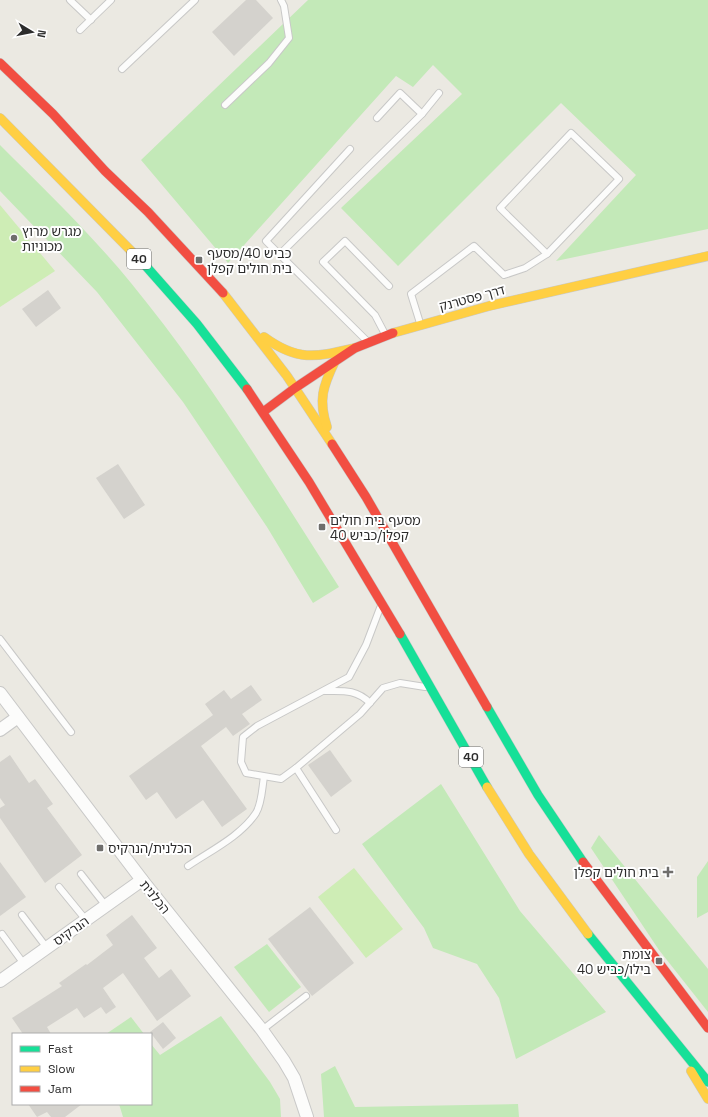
<svg xmlns="http://www.w3.org/2000/svg" width="708" height="1117" font-family="'Space Grotesk','Noto Sans Hebrew',sans-serif">
<rect width="100%" height="100%" fill="#ebe9e2"/>
<g fill="#c3e9b8">
<path d="M308,0H708V229L556,261L636,175L561,103L398,266L341,208L462,94L433,65L413,87L396,76L228,263L141,160Z"/>
<path d="M0,145C45,190 91,234 131,283C209,378 273,484 339,587L313,603L267,527L183,402L97,292L0,191Z"/>
<path d="M441,784L520,911L606,1012L516,1059L499,998L477,964L433,948L424,928L362,844Z"/>
<path d="M599,835L708,969V1012L659,950L591,848Z"/>
<path d="M708,861V912L697,918V877Z"/>
<path d="M267,944L301,987L269,1012L234,967Z"/>
<path d="M221,1016L270,1082L280,1099L281,1117H123L119,1104H151V1044L160,1055Z"/>
<path d="M131,1017L144,1034H106Z"/>
<path d="M335,1066L355,1107L518,1104L519,1117H324L321,1074Z"/>
</g>
<g fill="#ceedb5">
<path d="M0,205L55,271L0,307Z"/>
<path d="M354,868L403,929L366,958L318,897Z"/>
</g>
<g fill="#d4d2cd">
<path d="M246,0H256L273,18L234,56L212,32Z"/>
<path d="M48,290L61,308L36,327L22,309Z"/>
<path d="M118,464L145,505L124,519L96,478Z"/>
<path d="M251,685L262,700L242,714L250,724L233,736L226,727L201,746L247,809L222,827L203,800L176,819L157,792L146,800L129,776L213,715L205,704L224,690L231,699Z"/>
<path d="M330,750L352,781L331,797L308,765Z"/>
<path d="M10,755L29,783L35,779L53,804L47,808L82,855L45,883L0,818V808L5,805L0,798V762Z"/>
<path d="M0,862L26,897L0,916Z"/>
<path d="M310,907L354,963L312,996L268,939Z"/>
<path d="M132,915L157,948L144,958L159,978L171,969L191,996L157,1021L123,973L103,988L116,1007L106,1014L101,1007L84,1018L77,1008L47,1027L51,1034H23L12,1018L62,986L59,983L86,964L87,965L113,945L106,935Z"/>
<path d="M163,1022L176,1038L163,1049L150,1032Z"/>
<path d="M28,1104H82L65,1117H51L47,1112L37,1117Z"/>
</g>
<g fill="none" stroke-linecap="round" stroke-linejoin="round">
<defs>
<g id="lane">
<path d="M70,0L91,20"/>
<path d="M80,30L111,0"/>
<path d="M122,69L195,0"/>
<path d="M225,105L269,63L289,38L284,6L281,0"/>
<path d="M377,118L400,93L422,114"/>
<path d="M571,133L619,179L547,254L500,208Z"/>
<path d="M350,149L266,241L367,341"/>
<path d="M280,254L422,114L439,93"/>
<path d="M420,323L411,294L474,246L504,275L525,268L547,254"/>
<path d="M385,334L375,315L323,262L345,241L389,286"/>
<path d="M380,608L366,645L349,677L257,726L243,737L241,762L246,773L281,779L296,768L360,714L383,688L400,683L425,687"/>
<path d="M0,639L71,732"/>
<path d="M325,691C343,691 356,689 370,703"/>
<path d="M296,768L336,830"/>
<path d="M188,866C210,851 241,836 256,813C262,803 262,788 264,777"/>
<path d="M81,874L106,906"/>
<path d="M59,887L86,920"/>
<path d="M22,915L47,948"/>
<path d="M2,934L24,964"/>
<path d="M262,1030L306,996"/>
</g>
<g id="street">
<path d="M0,693L142,880L262,1030L284,1061L294,1078L307,1117"/>
<path d="M0,730L18,717"/>
<path d="M0,981L142,880"/>
</g>
<g id="fast">
<path d="M144,264L197,324L247,389"/>
<path d="M400,634L487,787"/>
<path d="M487,707L538,795L583,862"/>
<path d="M588,934L708,1082"/>
</g>
<g id="slow">
<path d="M0,118L144,264"/>
<path d="M223,293L287,376L332,444"/>
<path d="M393,333L489,306L708,256"/>
<path d="M264,337C298,362 316,357 355,348"/>
<path d="M327,427C318,400 323,386 335,361"/>
<path d="M487,787L529,854L588,934"/>
<path d="M691,1071L708,1099"/>
</g>
<g id="jam">
<path d="M0,63L53,114L105,171L148,212L223,293"/>
<path d="M247,389L309,482L400,634"/>
<path d="M263,412L295,388L355,348L393,333"/>
<path d="M332,444L366,497L487,707"/>
<path d="M583,862L708,1028"/>
</g>
</defs>
<use href="#lane" stroke="#c8c8c7" stroke-width="8"/>
<use href="#street" stroke="#c8c8c7" stroke-width="14"/>
<use href="#fast" stroke="#c8c8c7" stroke-width="10"/>
<use href="#slow" stroke="#c8c8c7" stroke-width="10"/>
<use href="#jam" stroke="#c8c8c7" stroke-width="10"/>
<use href="#lane" stroke="#fcfcfb" stroke-width="6"/>
<use href="#street" stroke="#fcfcfb" stroke-width="12"/>
<use href="#fast" stroke="#16e098" stroke-width="9"/>
<use href="#slow" stroke="#ffcf43" stroke-width="9"/>
<use href="#jam" stroke="#f24e42" stroke-width="9"/>
</g>
<g fill="#6f6e6c" stroke="#fff" stroke-width="1.5">
<circle cx="14" cy="238" r="4"/>
<rect x="195" y="256" width="8" height="8" rx="2"/>
<rect x="318" y="523" width="8" height="8" rx="2"/>
<rect x="96" y="844" width="8" height="8" rx="2"/>
<path d="M666 866h4v4h4v4h-4v4h-4v-4h-4v-4h4z"/>
<rect x="655" y="957" width="8" height="8" rx="2"/>
</g>
<g text-anchor="middle" dominant-baseline="central" stroke-width="4" stroke-linejoin="round" paint-order="stroke">
<g fill="#fff" stroke="#6b6b6b" stroke-width="1">
<rect x="127" y="249" width="24" height="20" rx="3"/>
<rect x="459" y="747" width="24" height="20" rx="3"/>
</g>
<g font-size="12" font-weight="bold" fill="#2c2c2c">
<text x="139" y="259">40</text>
<text x="471" y="757">40</text>
</g>
<g font-size="13" fill="#2c2c2c" stroke="#fff" text-anchor="start">
<text x="22" y="231">מגרש מרוץ<tspan x="22" dy="15">מכוניות</tspan></text>
<text x="207" y="253">כביש 40/מסעף<tspan x="207" dy="15">בית חולים קפלן</tspan></text>
<text x="330" y="520">מסעף בית חולים<tspan x="330" dy="15">קפלן/כביש 40</tspan></text>
<text x="108" y="848">הכלנית/הנרקיס</text>
<text x="659" y="872" text-anchor="end">בית חולים קפלן</text>
<text x="651" y="954" text-anchor="end">צומת<tspan x="651" dy="15">בילו/כביש 40</tspan></text>
</g>
<g font-size="13" fill="#2c2c2c" stroke="#fff">
<text transform="translate(472 298) rotate(-15)">דרך פסטרנק</text>
<text transform="translate(155 897) rotate(51)">הכלנית</text>
<text transform="translate(71 931) rotate(-35)">הנרקיס</text>
</g>
</g>
<rect x="12" y="1033" width="140" height="72" fill="#ffffff" stroke="#ababab"/>
<rect x="20" y="1046" width="20" height="6" fill="#16e098" stroke="#ababab"/>
<text x="48" y="1053" font-size="12" fill="#2c2c2c">Fast</text>
<rect x="20" y="1066" width="20" height="6" fill="#ffcf43" stroke="#ababab"/>
<text x="48" y="1073" font-size="12" fill="#2c2c2c">Slow</text>
<rect x="20" y="1086" width="20" height="6" fill="#f24e42" stroke="#ababab"/>
<text x="48" y="1093" font-size="12" fill="#2c2c2c">Jam</text>
<g transform="translate(32 32) rotate(100)" stroke="#ffffff" stroke-width="3" paint-order="stroke">
<path d="M0-3L7 15L0 10L-7 15Z" fill="#2c2c2c"/>
<text y="-6" font-size="11" font-weight="bold" text-anchor="middle" fill="#2c2c2c">N</text>
</g>
</svg>
